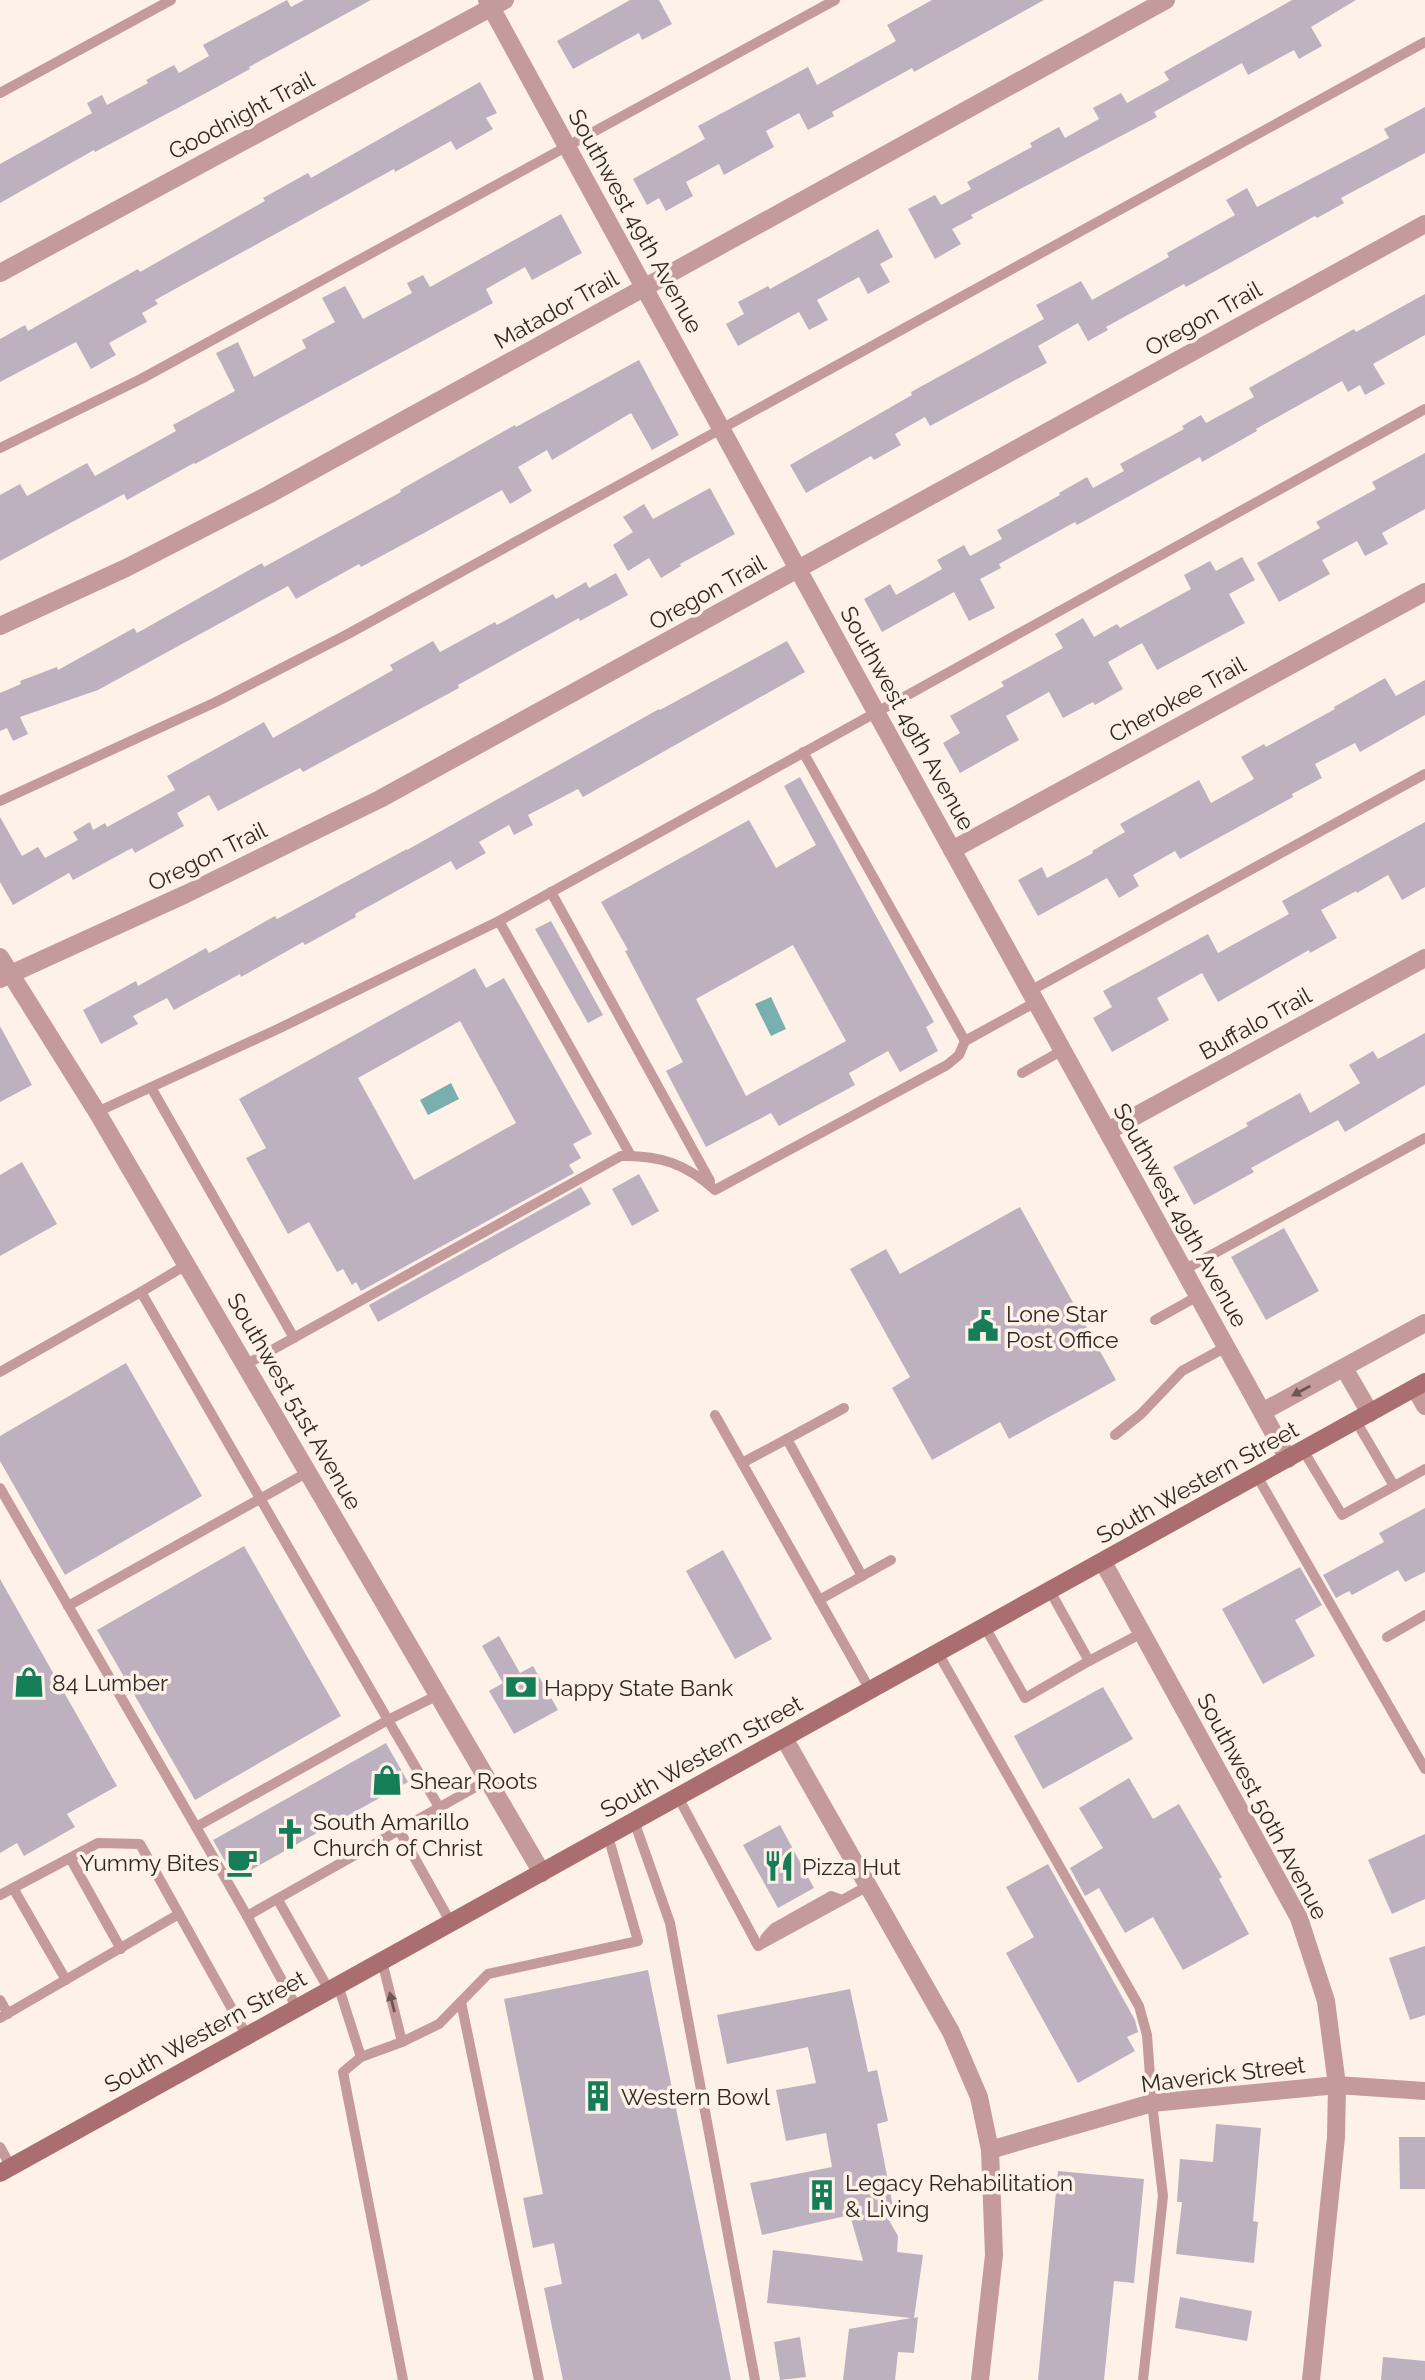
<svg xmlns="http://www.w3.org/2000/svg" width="1425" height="2380" font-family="Raleway,sans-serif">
<rect width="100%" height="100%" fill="#fef1e7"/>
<g fill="#7aafaf">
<path d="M771,997L786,1029L771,1036L755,1004Z"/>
<path d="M451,1083L459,1099L428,1115L420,1100Z"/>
</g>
<g fill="#beb1bf" fill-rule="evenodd">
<path d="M287,0L291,7L304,0H371L249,67L250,69L206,93L95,152L94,150L0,203V164L92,113L87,103L102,95L107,105L148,83L146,80L174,65L179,73L209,56L203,45Z"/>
<path d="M630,0H659L672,24L642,40L639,33L573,69L557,41Z"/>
<path d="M932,0H1044L914,72L912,68L832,112L834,116L808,130L799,113L766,131L774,147L724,175L719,164L686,182L693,196L666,211L659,198L647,205L633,179L705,139L698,126L808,67L817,85L896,41L887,25Z"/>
<path d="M1292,0H1356L1311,27L1322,46L1299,59L1294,50L1248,75L1242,63L1154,112L1157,117L971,215L973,218L952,229L961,244L935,259L908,209L935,195L941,205L971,189L967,182L1032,147L1030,143L1059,127L1065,138L1099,119L1093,108L1121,93L1127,103L1169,80L1164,72Z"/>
<path d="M480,82L497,113L486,118L493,129L456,150L451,141L395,172L394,169L155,300L158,304L142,313L147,322L109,343L116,355L91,369L76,342L0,382V339L25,325L28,331L138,269L140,272L265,201L263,198L308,173L311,178Z"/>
<path d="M1425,107V153L1341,198L1344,203L1317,218L1315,216L1186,287L1184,284L1106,327L1108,330L1088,341L1078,323L1038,346L1047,363L930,426L925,417L895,434L901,445L874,460L871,456L806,493L790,465L912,395L911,392L1044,319L1036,305L1081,281L1092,300L1169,257L1167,253L1235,215L1226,200L1247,188L1257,207L1389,138L1384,129Z"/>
<path d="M561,214L582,253L532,280L525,267L486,289L493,303L195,464L194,463L127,500L124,494L0,561V495L20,484L27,496L87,463L95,476L176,431L173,425L235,391L216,353L238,342L254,377L306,348L302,340L335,322L322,298L345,286L363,319L412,293L407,283L423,275L430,287Z"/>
<path d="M878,229L893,257L880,264L890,282L868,294L859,277L817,300L828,320L809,330L799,312L738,346L726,324L744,314L738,302L768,286L770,289Z"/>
<path d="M1425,294V335L1373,364L1385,384L1365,395L1360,385L1348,392L1342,381L1256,429L1257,431L1202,462L1200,457L1077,525L1075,522L999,564L1001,568L980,579L995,608L969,621L954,592L882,632L864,599L890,584L896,595L942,569L937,560L964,545L970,556L1002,539L997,530L1060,495L1059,493L1087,477L1093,488L1124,471L1120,464L1184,429L1182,426L1201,415L1206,423L1254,397L1249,388L1354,329L1356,332Z"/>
<path d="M639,360L679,435L652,450L631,413L552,460L547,450L518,467L532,491L510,504L502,490L424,533L361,567L359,564L296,599L288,586L98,690L20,717L28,734L13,741L7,728L0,731V693L21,684L20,681L57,667L58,670L134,628L137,633L262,563L264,567L401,492L400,490L515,425L516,427Z"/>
<path d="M1425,453V509L1382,533L1388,544L1365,556L1357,541L1322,560L1330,574L1279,602L1257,563L1320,528L1316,522L1376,489L1372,482Z"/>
<path d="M710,488L735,534L680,564L681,566L661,578L649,558L628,571L613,545L633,532L623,517L644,504L653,519Z"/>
<path d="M1242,557L1255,580L1229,594L1245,623L1157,670L1142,643L1108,662L1123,689L1095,705L1093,702L1063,718L1049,692L1006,716L1019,740L960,773L943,743L960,733L950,716L1004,686L1001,682L1063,648L1055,634L1083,618L1094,637L1117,624L1120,628L1191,589L1184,575L1210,561L1216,571Z"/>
<path d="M616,573L628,595L580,621L579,618L458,685L459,688L303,772L300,768L218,811L209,795L177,813L184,826L135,853L132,848L73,880L69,873L13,905L0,882V817L22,856L38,847L45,858L78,840L73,832L90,822L93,830L105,823L107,827L175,790L167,776L264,722L273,738L393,670L390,665L433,641L440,652L495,622L497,625L553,594L556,599L586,582L589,588Z"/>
<path d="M787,641L805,672L583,797L578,789L528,815L533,825L514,835L509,825L479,842L486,853L456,870L451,861L355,914L356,917L305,945L303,942L241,977L240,974L174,1010L167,998L133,1016L138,1024L101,1044L83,1010L136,981L138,986L206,948L209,953L275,916L277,919L407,849V850L659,709L660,710Z"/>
<path d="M1385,678L1396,696L1425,680V715L1360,752L1355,743L1315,764L1322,778L1292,794L1293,797L1180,859L1175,851L1133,875L1139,886L1119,898L1107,878L1038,916L1018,880L1042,867L1047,878L1093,853L1092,851L1125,832L1120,824L1199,780L1211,803L1254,779L1241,757L1264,744L1266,747L1335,709L1334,707Z"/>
<path d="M800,777L934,1022L926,1027L938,1051L900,1072L888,1051L849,1073L855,1085L779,1126L771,1113L706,1147L666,1071L683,1062L625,951L628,950L601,902L749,820L776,868L816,845L784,786ZM793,945L846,1041L746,1096L696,999Z"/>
<path d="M1425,822V887L1402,900L1388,875L1357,893L1356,891L1321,910L1337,938L1310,953L1309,950L1218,1002L1202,973L1157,998L1169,1020L1112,1052L1093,1018L1112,1007L1103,991L1208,934L1218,953L1289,914L1282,901Z"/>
<path d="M551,921L603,1015L588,1023L535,929Z"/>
<path d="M475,968L486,988L504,978L592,1134L573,1144L581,1158L569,1165L574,1173L361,1291L356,1282L352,1285L343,1269L337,1272L309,1222L288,1234L246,1158L266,1148L239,1099ZM460,1021L516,1123L414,1180L358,1078Z"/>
<path d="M0,1026L32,1085L0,1102Z"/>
<path d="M1425,1033V1085L1345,1132L1338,1120L1251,1168L1254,1172L1194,1205L1173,1167L1248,1126L1246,1123L1300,1093L1310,1113L1360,1083L1349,1065L1373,1051L1378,1059Z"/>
<path d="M22,1162L57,1224L0,1256V1175Z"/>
<path d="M639,1174L659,1211L632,1226L612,1189Z"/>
<path d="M581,1187L591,1204L378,1322L369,1305Z"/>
<path d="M1020,1207L1116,1380L1009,1439L1000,1422L932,1460L892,1388L910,1377L850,1269L886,1249L900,1274Z"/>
<path d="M1284,1228L1319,1291L1266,1320L1231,1257Z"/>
<path d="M126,1363L202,1496L65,1575L0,1461V1436Z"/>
<path d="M1425,1508V1572L1405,1582L1398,1570L1352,1595L1349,1591L1336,1598L1323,1575L1384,1542L1379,1533Z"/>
<path d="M244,1546L341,1716L195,1800L97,1630Z"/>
<path d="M723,1550L772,1639L735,1659L686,1571Z"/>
<path d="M1300,1567L1322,1605L1295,1620L1315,1656L1263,1684L1222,1609Z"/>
<path d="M0,1579L117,1786L67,1814L75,1827L24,1856L17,1843L0,1853Z"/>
<path d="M499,1636L520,1673L533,1666L558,1710L514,1734L489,1691L503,1683L482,1646Z"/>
<path d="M1103,1687L1133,1739L1043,1789L1014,1736Z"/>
<path d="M386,1743L408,1782L235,1879L213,1840Z"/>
<path d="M1129,1778L1153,1819L1179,1804L1222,1877L1219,1879L1249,1934L1183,1970L1153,1917L1125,1933L1099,1888L1085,1896L1070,1868L1103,1848L1079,1808Z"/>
<path d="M780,1825L814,1888L778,1908L743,1845Z"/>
<path d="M1425,1834V1899L1392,1914L1368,1860Z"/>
<path d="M1048,1864L1135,2020L1138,2032L1127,2037L1135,2051L1078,2083L1006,1953L1034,1937L1006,1887Z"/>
<path d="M1425,1946V2015L1410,2020L1389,1958Z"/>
<path d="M648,1970L731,2380H563L544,2288L562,2284L554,2243L533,2248L523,2198L543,2194L504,1999Z"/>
<path d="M850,1989L868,2072L877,2070L888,2121L877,2124L893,2207L883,2210L898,2236L897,2252L923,2255L914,2318L918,2317L914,2353L898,2352L895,2380H843L849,2329L911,2318L767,2303L773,2250L863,2261L850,2215L762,2235L750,2183L832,2167L826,2133L786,2141L776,2090L816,2083L808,2047L727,2064L717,2015Z"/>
<path d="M1216,2124L1261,2128L1253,2221L1258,2222L1254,2263L1176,2254L1182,2202H1177L1180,2159L1213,2162Z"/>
<path d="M1399,2137H1425V2189H1400Z"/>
<path d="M1058,2171L1144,2179L1134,2283L1114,2281L1104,2380H1038Z"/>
<path d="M1180,2297L1252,2311L1247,2341L1175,2328Z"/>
<path d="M800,2337L806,2377L780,2380L774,2342Z"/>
<path d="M1383,2357L1425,2361V2380H1381Z"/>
</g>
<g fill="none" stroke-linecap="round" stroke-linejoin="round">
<g stroke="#c59a9b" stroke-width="10">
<path d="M0,93L171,0"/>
<path d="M0,448L141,379L835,0"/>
<path d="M803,752L965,1041"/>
<path d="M0,801L216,702L348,634L1425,42"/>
<path d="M551,892L710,1181"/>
<path d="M499,921L631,1156"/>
<path d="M1030,991L1425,774"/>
<path d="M1022,1073L1063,1050"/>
<path d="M152,1089L294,1338"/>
<path d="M97,1112L280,1028L499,921L1425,409"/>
<path d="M1184,1270L1425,1138"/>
<path d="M141,1292L186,1265"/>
<path d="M1155,1320L1198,1296"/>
<path d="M245,1365L621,1156C660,1155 686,1164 715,1190L947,1065L959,1055L965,1041L1036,1002"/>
<path d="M0,1372L141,1292L388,1720L196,1827L0,1488"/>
<path d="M844,1408L787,1439L862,1576"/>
<path d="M715,1415L870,1690"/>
<path d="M1356,1421L1394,1486"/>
<path d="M1115,1435L1141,1414L1182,1371L1226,1347"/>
<path d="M1303,1450L1342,1515L1425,1469"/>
<path d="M742,1463L787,1439"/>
<path d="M1257,1476L1425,1769"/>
<path d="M819,1600L891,1560"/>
<path d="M68,1606L308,1472"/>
<path d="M985,1627L1025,1698L1089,1661L1050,1591"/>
<path d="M1387,1637L1425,1615"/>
<path d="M938,1653L1139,2006L1147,2035L1152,2103L1163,2196L1143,2380"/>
<path d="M1089,1661L1142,1633"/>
<path d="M438,1695L388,1720L439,1807"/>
<path d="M678,1797L758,1946L868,1886"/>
<path d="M634,1821L670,1923L755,2380"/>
<path d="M196,1827L247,1916L488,1780"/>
<path d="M399,1830L451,1923"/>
<path d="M70,1858L121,1949"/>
<path d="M13,1888L66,1980"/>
<path d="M0,1895L98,1843L140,1844L179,1914"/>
<path d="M278,1900L329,1990"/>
<path d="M247,1916L297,2008"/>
<path d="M765,1938L774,1928L831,1896L842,1900"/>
<path d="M382,1961L402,2042"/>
<path d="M338,1985L361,2057"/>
<path d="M0,2000L8,2014"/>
<path d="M461,2002L539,2380"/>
<path d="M0,2018L179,1914L247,2036"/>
<path d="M0,2147L11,2167"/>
<path d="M403,2380L343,2072L361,2057L402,2042L439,2024L488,1974L638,1941L608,1836"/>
</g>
<g stroke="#c59a9b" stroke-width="18">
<path d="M487,0L876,712L1288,1459"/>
<path d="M0,273L505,0"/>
<path d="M0,626L126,568L268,495L1166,0"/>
<path d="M952,850L1425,592"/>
<path d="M0,957L97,1112L542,1873"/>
<path d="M0,979L186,894L380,799L1425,224"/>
<path d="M1108,1131L1425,958"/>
<path d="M1344,1368L1370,1413"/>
<path d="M1415,1388L1425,1406"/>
<path d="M1262,1412L1425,1323"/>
<path d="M1103,1562L1299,1918L1326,2001L1337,2085L1336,2137L1311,2380"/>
<path d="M784,1738L951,2032L979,2097L990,2150L994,2255L980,2380"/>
<path d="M990,2150L1152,2103L1337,2085L1425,2091"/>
</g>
<path stroke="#ab6e70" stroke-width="18" d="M0,2173L1425,1382"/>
</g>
<defs><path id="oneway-solid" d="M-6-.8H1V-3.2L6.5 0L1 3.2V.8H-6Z" transform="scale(1.75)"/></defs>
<g fill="#6b5654">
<use href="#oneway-solid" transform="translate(1301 1391) rotate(152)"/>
<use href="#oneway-solid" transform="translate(392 2002) rotate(-104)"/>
</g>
<defs>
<symbol id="civic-bare" viewBox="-9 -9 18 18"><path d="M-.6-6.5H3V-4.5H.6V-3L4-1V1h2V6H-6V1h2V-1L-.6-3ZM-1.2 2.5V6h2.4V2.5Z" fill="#157d58" stroke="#fef1e7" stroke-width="2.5" paint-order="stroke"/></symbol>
<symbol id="shop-bare" viewBox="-9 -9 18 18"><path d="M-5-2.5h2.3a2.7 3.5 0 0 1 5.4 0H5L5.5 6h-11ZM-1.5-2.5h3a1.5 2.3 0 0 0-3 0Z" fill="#157d58" stroke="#fef1e7" stroke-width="2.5" paint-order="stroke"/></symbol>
<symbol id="bank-bare" viewBox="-9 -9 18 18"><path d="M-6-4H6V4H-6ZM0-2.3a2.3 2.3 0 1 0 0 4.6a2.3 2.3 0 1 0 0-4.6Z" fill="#157d58" stroke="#fef1e7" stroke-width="2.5" paint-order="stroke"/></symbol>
<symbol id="church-bare" viewBox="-9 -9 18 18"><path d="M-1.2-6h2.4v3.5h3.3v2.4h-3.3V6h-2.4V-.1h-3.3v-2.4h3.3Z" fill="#157d58" stroke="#fef1e7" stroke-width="2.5" paint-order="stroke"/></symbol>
<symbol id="cafe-bare" viewBox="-9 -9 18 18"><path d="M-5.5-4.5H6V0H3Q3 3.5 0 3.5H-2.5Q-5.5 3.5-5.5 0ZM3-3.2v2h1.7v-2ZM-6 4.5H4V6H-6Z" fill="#157d58" stroke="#fef1e7" stroke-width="2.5" paint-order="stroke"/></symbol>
<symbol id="restaurant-bare" viewBox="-9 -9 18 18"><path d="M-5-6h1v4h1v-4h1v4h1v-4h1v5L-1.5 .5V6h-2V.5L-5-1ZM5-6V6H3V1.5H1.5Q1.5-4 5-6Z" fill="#157d58" stroke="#fef1e7" stroke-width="2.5" paint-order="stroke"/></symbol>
<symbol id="building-bare" viewBox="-9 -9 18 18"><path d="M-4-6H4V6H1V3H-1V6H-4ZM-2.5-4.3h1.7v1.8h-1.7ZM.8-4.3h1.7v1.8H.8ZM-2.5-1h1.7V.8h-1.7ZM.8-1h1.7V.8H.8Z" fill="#157d58" stroke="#fef1e7" stroke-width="2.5" paint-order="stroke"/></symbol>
</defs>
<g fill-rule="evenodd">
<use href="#civic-bare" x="961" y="1304" width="44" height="44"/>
<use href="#shop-bare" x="7" y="1660" width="44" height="44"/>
<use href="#bank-bare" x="499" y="1665" width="44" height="44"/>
<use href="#shop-bare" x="365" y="1758" width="44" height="44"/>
<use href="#church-bare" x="268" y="1812" width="44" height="44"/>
<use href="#cafe-bare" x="220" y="1840" width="44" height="44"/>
<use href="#restaurant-bare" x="757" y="1844" width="44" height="44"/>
<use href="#building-bare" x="576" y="2074" width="44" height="44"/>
<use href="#building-bare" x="800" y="2173" width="44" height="44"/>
</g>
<g text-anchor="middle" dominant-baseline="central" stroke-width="7" stroke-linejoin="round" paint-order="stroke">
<g font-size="23" fill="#2f2924" stroke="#fef1e7">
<text transform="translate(241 115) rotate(-28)">Goodnight Trail</text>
<text transform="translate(636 221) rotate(61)">Southwest 49th Avenue</text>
<text transform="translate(556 309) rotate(-29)">Matador Trail</text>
<text transform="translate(1203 318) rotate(-29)">Oregon Trail</text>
<text transform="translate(707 592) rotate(-29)">Oregon Trail</text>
<text transform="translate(1177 699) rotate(-29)">Cherokee Trail</text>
<text transform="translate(908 718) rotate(61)">Southwest 49th Avenue</text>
<text transform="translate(207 856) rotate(-26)">Oregon Trail</text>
<text transform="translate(1255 1023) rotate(-29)">Buffalo Trail</text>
<text transform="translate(1181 1215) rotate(61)">Southwest 49th Avenue</text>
<text transform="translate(295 1401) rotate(60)">Southwest 51st Avenue</text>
<text transform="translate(1197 1482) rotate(-29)">South Western Street</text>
<text transform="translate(701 1756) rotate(-29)">South Western Street</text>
<text transform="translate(1263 1806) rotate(62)">Southwest 50th Avenue</text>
<text transform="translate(205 2031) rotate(-29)">South Western Street</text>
<text transform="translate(1223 2074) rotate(-7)">Maverick Street</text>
</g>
<g font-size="23" fill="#2f2924" stroke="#fef1e7" text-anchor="start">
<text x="1006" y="1313">Lone Star<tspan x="1006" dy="26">Post Office</tspan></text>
<text x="52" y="1682">84 Lumber</text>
<text x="544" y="1687">Happy State Bank</text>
<text x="410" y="1780">Shear Roots</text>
<text x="313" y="1821">South Amarillo<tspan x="313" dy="26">Church of Christ</tspan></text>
<text x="219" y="1862" text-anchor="end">Yummy Bites</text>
<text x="802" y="1866">Pizza Hut</text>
<text x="621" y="2096">Western Bowl</text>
<text x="845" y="2182">Legacy Rehabilitation<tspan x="845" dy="26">&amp; Living</tspan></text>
</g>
</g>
</svg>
